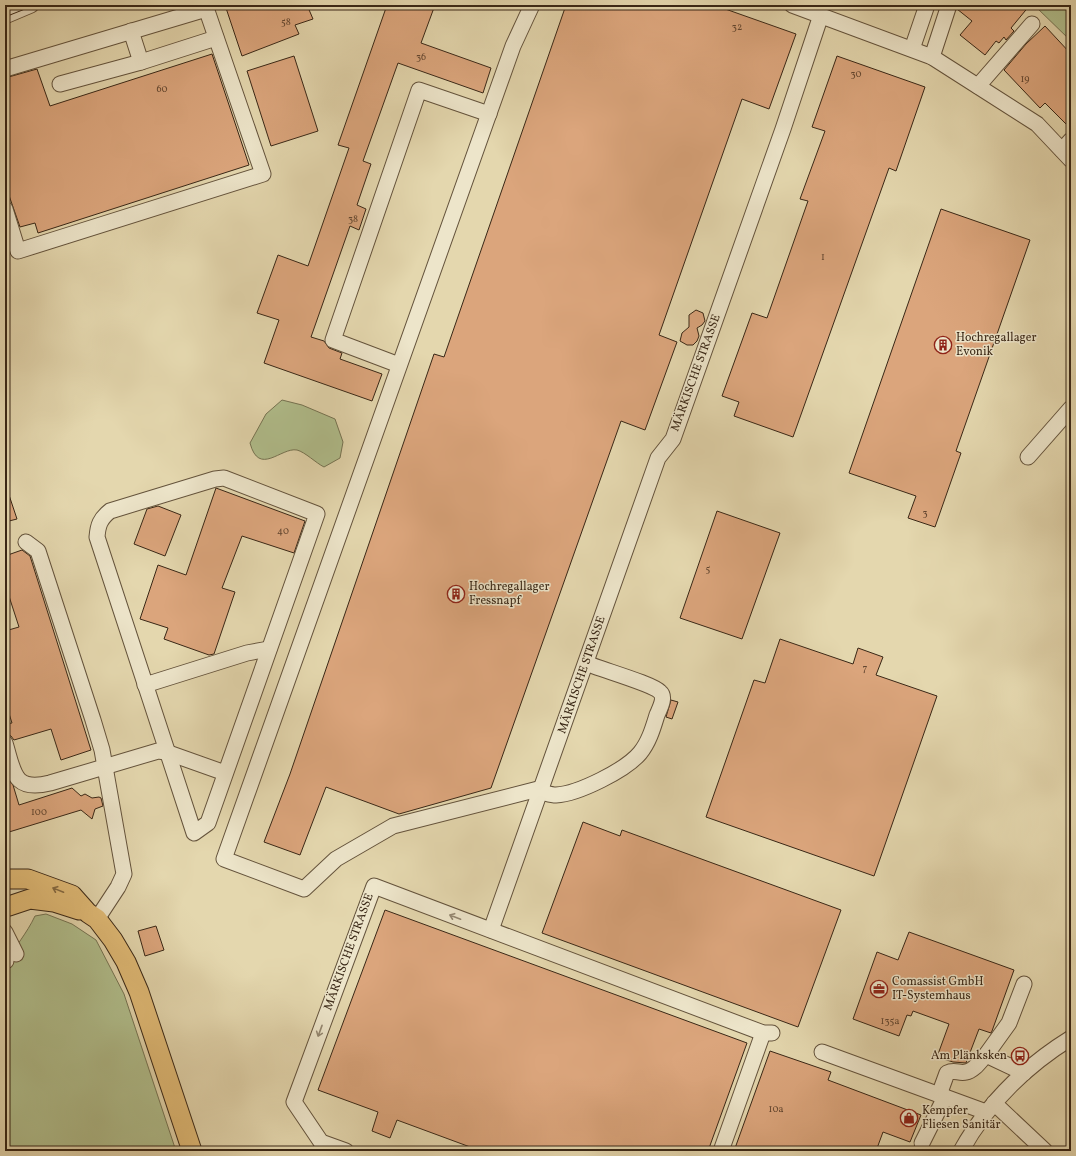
<svg xmlns="http://www.w3.org/2000/svg" width="1076" height="1156" font-family="Vollkorn,serif">
<rect width="100%" height="100%" fill="#e4d7ae"/>
<filter id="stains"><feTurbulence type="fractalNoise" baseFrequency=".005" numOctaves="4"/><feColorMatrix values="0 0 0 0 .2 0 0 0 0 .09 0 0 0 0 .02 0 0 0 .5 -.17"/></filter>
<radialGradient id="worn" r=".72"><stop offset=".6" stop-color="#630" stop-opacity="0"/><stop offset="1" stop-color="#630" stop-opacity=".3"/></radialGradient>
<g fill="#b1bf8d" stroke="#757352">
<path d="M1036,5H1071V41L1035,6Z"/>
<path d="M282,400L302,405L335,419L343,442L340,458L324,467C316,463 305,452 297,450C281,447 259,477 250,443L266,414Z"/>
<path d="M46,914L72,924L96,940L124,994L176,1151H5V963C15,947 27,933 35,916Z"/>
</g>
<g fill="#dba57c" stroke="#392716">
<path d="M225,5H307L313,19L295,25L299,34L242,56Z"/>
<path d="M387,5H435L421,43L491,68L483,93L398,63L363,161L371,164L357,205L366,209L359,230L350,226L311,337L324,341L329,348L342,353L340,359L382,374L372,401L264,363L279,320L257,313L278,255L308,266L349,148L338,145Z"/>
<path d="M566,5H714L796,34L769,109L742,99L659,335L677,342L645,430L621,421L491,788L399,814L326,787L300,855L264,842L290,774L434,354L444,357Z"/>
<path d="M958,5H1030L1011,28L1014,31L1006,40L1004,37L999,43L996,41L985,55L960,35L972,21L957,9Z"/>
<path d="M1045,26L1071,54V129L1045,103L1040,108L1004,70L1026,44Z"/>
<path d="M212,54L249,165L38,233L35,223L20,227L5,184V78L37,69L50,106Z"/>
<path d="M294,56L318,131L271,146L247,71Z"/>
<path d="M837,56L925,87L896,171L889,168L793,437L734,416L739,402L722,396L752,313L767,318L808,201L800,199L825,131L812,127Z"/>
<path d="M941,209L1030,240L956,451L961,453L935,527L908,518L916,496L849,473Z"/>
<path d="M696,310L703,313L705,321L702,325L697,328L699,336L697,341L693,345H687L680,341L682,333L689,327V315Z"/>
<path d="M216,488L305,521L294,553L242,536L222,588L235,592L214,654L209,655L164,639L168,628L140,619L158,565L186,575Z"/>
<path d="M7,489L17,519L5,522V490Z"/>
<path d="M158,506L181,515L165,556L134,544L147,509Z"/>
<path d="M717,511L780,533L742,639L680,618Z"/>
<path d="M22,550L30,556L91,750L61,760L51,729L14,740L11,736L5,734V724L12,723L5,701V631L19,627L5,584V556Z"/>
<path d="M780,639L853,664L858,648L883,657L876,675L937,696L874,876L706,817L754,680L765,683Z"/>
<path d="M671,700L678,702L672,719L666,717Z"/>
<path d="M5,774L13,785L19,805L72,788L81,796L85,794L92,798L99,797L101,798L103,806L95,809L92,819L81,810L9,832L5,819Z"/>
<path d="M583,822L620,836L622,830L841,910L798,1027L542,933Z"/>
<path d="M385,910L747,1043L708,1151H481L397,1120L390,1138L372,1131L378,1112L318,1090Z"/>
<path d="M156,926L164,950L145,956L138,931Z"/>
<path d="M909,932L1014,970L992,1031L991,1033L979,1029L966,1063L953,1062L937,1057L949,1024L913,1011L911,1016L907,1015L899,1036L853,1019L877,952L898,960Z"/>
<path d="M770,1051L831,1072L828,1080L921,1115L910,1142L883,1132L876,1151H734Z"/>
</g>
<g fill="none" stroke-linecap="round" stroke-linejoin="round">
<defs>
<g id="minor">
<path d="M532,5L513,46L224,859L304,889L336,859L393,826L542,788"/>
<path d="M792,5L932,57L1037,124L1071,160"/>
<path d="M5,16L31,5"/>
<path d="M131,31L141,62L216,38"/>
<path d="M912,49L927,5"/>
<path d="M932,57L949,5"/>
<path d="M5,69L206,9"/>
<path d="M60,84L141,62"/>
<path d="M978,86L1032,24"/>
<path d="M1062,150L1071,140"/>
<path d="M5,209L18,251L263,174L205,5"/>
<path d="M399,365L333,340L419,90L489,114"/>
<path d="M1028,457L1071,408"/>
<path d="M224,478L317,514L208,823L194,833L97,537C98,525 100,519 110,511L215,479Z"/>
<path d="M26,542L38,551L93,720L102,750L124,874L118,887L97,919"/>
<path d="M145,685L247,653L269,649"/>
<path d="M5,743C14,772 13,792 50,783L158,751L166,752L225,773"/>
<path d="M541,792C546,793 551,795 556,795C578,794 626,770 640,753C649,742 653,728 657,715C660,708 666,697 660,692C653,684 599,669 586,663"/>
<path d="M491,930L658,458L673,439L783,129L821,15"/>
<path d="M5,932L16,954"/>
<path d="M5,960L6,961"/>
<path d="M822,1052L986,1112"/>
<path d="M986,1055L1009,1023L1024,984"/>
<path d="M939,1095L947,1073C955,1069 959,1074 966,1072C974,1071 981,1060 986,1055L1024,1073"/>
<path d="M994,1103L1045,1151"/>
<path d="M922,1143L945,1097"/>
<path d="M346,1151L321,1142L294,1102L374,886L763,1033H772"/>
<path d="M721,1151L763,1033"/>
<path d="M961,1151C987,1104 1026,1066 1071,1038"/>
</g>
<g id="major">
<path d="M5,879H28L72,895L88,913L97,919L113,940L126,962L139,992L192,1151"/>
<path d="M9,906L30,899L54,902L79,910"/>
</g>
</defs>
<use href="#minor" stroke="#64533c" stroke-width="17"/>
<use href="#major" stroke="#392716" stroke-width="21"/>
<use href="#minor" stroke="#ede5ca" stroke-width="15"/>
<use href="#major" stroke="#e2bc77" stroke-width="19"/>
<path stroke="#392716" stroke-width="1" d="M5,17L35,5"/>
</g>
<defs><path id="oneway-shaft" d="M-6 0H5M1.5-3L5.5 0L1.5 3" fill="none" stroke-width="1.6" stroke-linecap="round" stroke-linejoin="round"/></defs>
<use stroke="#856a42" href="#oneway-shaft" transform="translate(58 890) rotate(-158)"/>
<g stroke="#938670">
<use href="#oneway-shaft" transform="translate(455 917) rotate(-159)"/>
<use href="#oneway-shaft" transform="translate(320 1031) rotate(110)"/>
</g>
<defs>
<symbol id="building-ring" viewBox="-11 -11 22 22"><circle r="9.5" fill="#ede5ca" stroke="#8f2418" stroke-width="1.5"/><path d="M-4-6H4V6H1V3H-1V6H-4ZM-2.5-4.3h1.7v1.8h-1.7ZM.8-4.3h1.7v1.8H.8ZM-2.5-1h1.7V.8h-1.7ZM.8-1h1.7V.8H.8Z" fill="#8f2418"/></symbol>
<symbol id="office-ring" viewBox="-11 -11 22 22"><circle r="9.5" fill="#ede5ca" stroke="#8f2418" stroke-width="1.5"/><path d="M-6-3h4V-5.5h4V-3h4V5H-6ZM-1-4.5V-3h2v-1.5ZM-6 0V1H6V0Z" fill="#8f2418"/></symbol>
<symbol id="bus-ring" viewBox="-11 -11 22 22"><circle r="9.5" fill="#ede5ca" stroke="#8f2418" stroke-width="1.5"/><path d="M-5-6H5V4H4V6H2V4H-2V6H-4V4H-5ZM-3.5-4V0h7V-4ZM-3.5 1.2v1.5H-2V1.2ZM2 1.2v1.5H3.5V1.2Z" fill="#8f2418"/></symbol>
<symbol id="shop-ring" viewBox="-11 -11 22 22"><circle r="9.5" fill="#ede5ca" stroke="#8f2418" stroke-width="1.5"/><path d="M-5-2.5h2.3a2.7 3.5 0 0 1 5.4 0H5L5.5 6h-11ZM-1.5-2.5h3a1.5 2.3 0 0 0-3 0Z" fill="#8f2418"/></symbol>
</defs>
<g fill-rule="evenodd">
<use href="#building-ring" x="933" y="335" width="20" height="20"/>
<use href="#building-ring" x="446" y="584" width="20" height="20"/>
<use href="#office-ring" x="869" y="979" width="20" height="20"/>
<use href="#bus-ring" x="1010" y="1046" width="20" height="20"/>
<use href="#shop-ring" x="899" y="1108" width="20" height="20"/>
</g>
<g text-anchor="middle" dominant-baseline="central" stroke-width="3" stroke-linejoin="round" paint-order="stroke">
<g font-size="10" fill="#624630">
<text x="286" y="22">58</text>
<text x="737" y="27">32</text>
<text x="421" y="57">36</text>
<text x="856" y="74">30</text>
<text x="1025" y="79">19</text>
<text x="162" y="89">60</text>
<text x="353" y="219">38</text>
<text x="823" y="257">1</text>
<text x="925" y="513">3</text>
<text x="283" y="531">40</text>
<text x="708" y="569">5</text>
<text x="865" y="668">7</text>
<text x="39" y="812">100</text>
<text x="890" y="1021">135a</text>
<text x="776" y="1109">10a</text>
</g>
<g font-size="12" fill="#392716" stroke="#ede5ca" text-anchor="start">
<text x="956" y="338">Hochregallager<tspan x="956" dy="14">Evonik</tspan></text>
<text x="469" y="587">Hochregallager<tspan x="469" dy="14">Fressnapf</tspan></text>
<text x="892" y="982">Comassist GmbH<tspan x="892" dy="14">IT-Systemhaus</tspan></text>
<text x="1007" y="1056" text-anchor="end">Am Plänksken</text>
<text x="922" y="1111">Kempfer<tspan x="922" dy="14">Fliesen Sanitär</tspan></text>
</g>
<g font-size="12" fill="#392716" stroke="#ede5ca">
<text transform="translate(696 373) rotate(-70)">MÄRKISCHE STRASSE</text>
<text transform="translate(582 675) rotate(-71)">MÄRKISCHE STRASSE</text>
<text transform="translate(349 952) rotate(-70)">MÄRKISCHE STRASSE</text>
</g>
</g>
<rect width="1076" height="1156" fill="none" stroke="#e4d7ae" stroke-width="20"/>
<rect x="6" y="6" width="1064" height="1144" fill="none" stroke="#392716" stroke-width="2"/>
<rect x="10" y="10" width="1056" height="1136" fill="none" stroke="#392716"/>
<rect width="100%" height="100%" filter="url(#stains)"/>
<rect width="100%" height="100%" fill="url(#worn)"/>
</svg>
